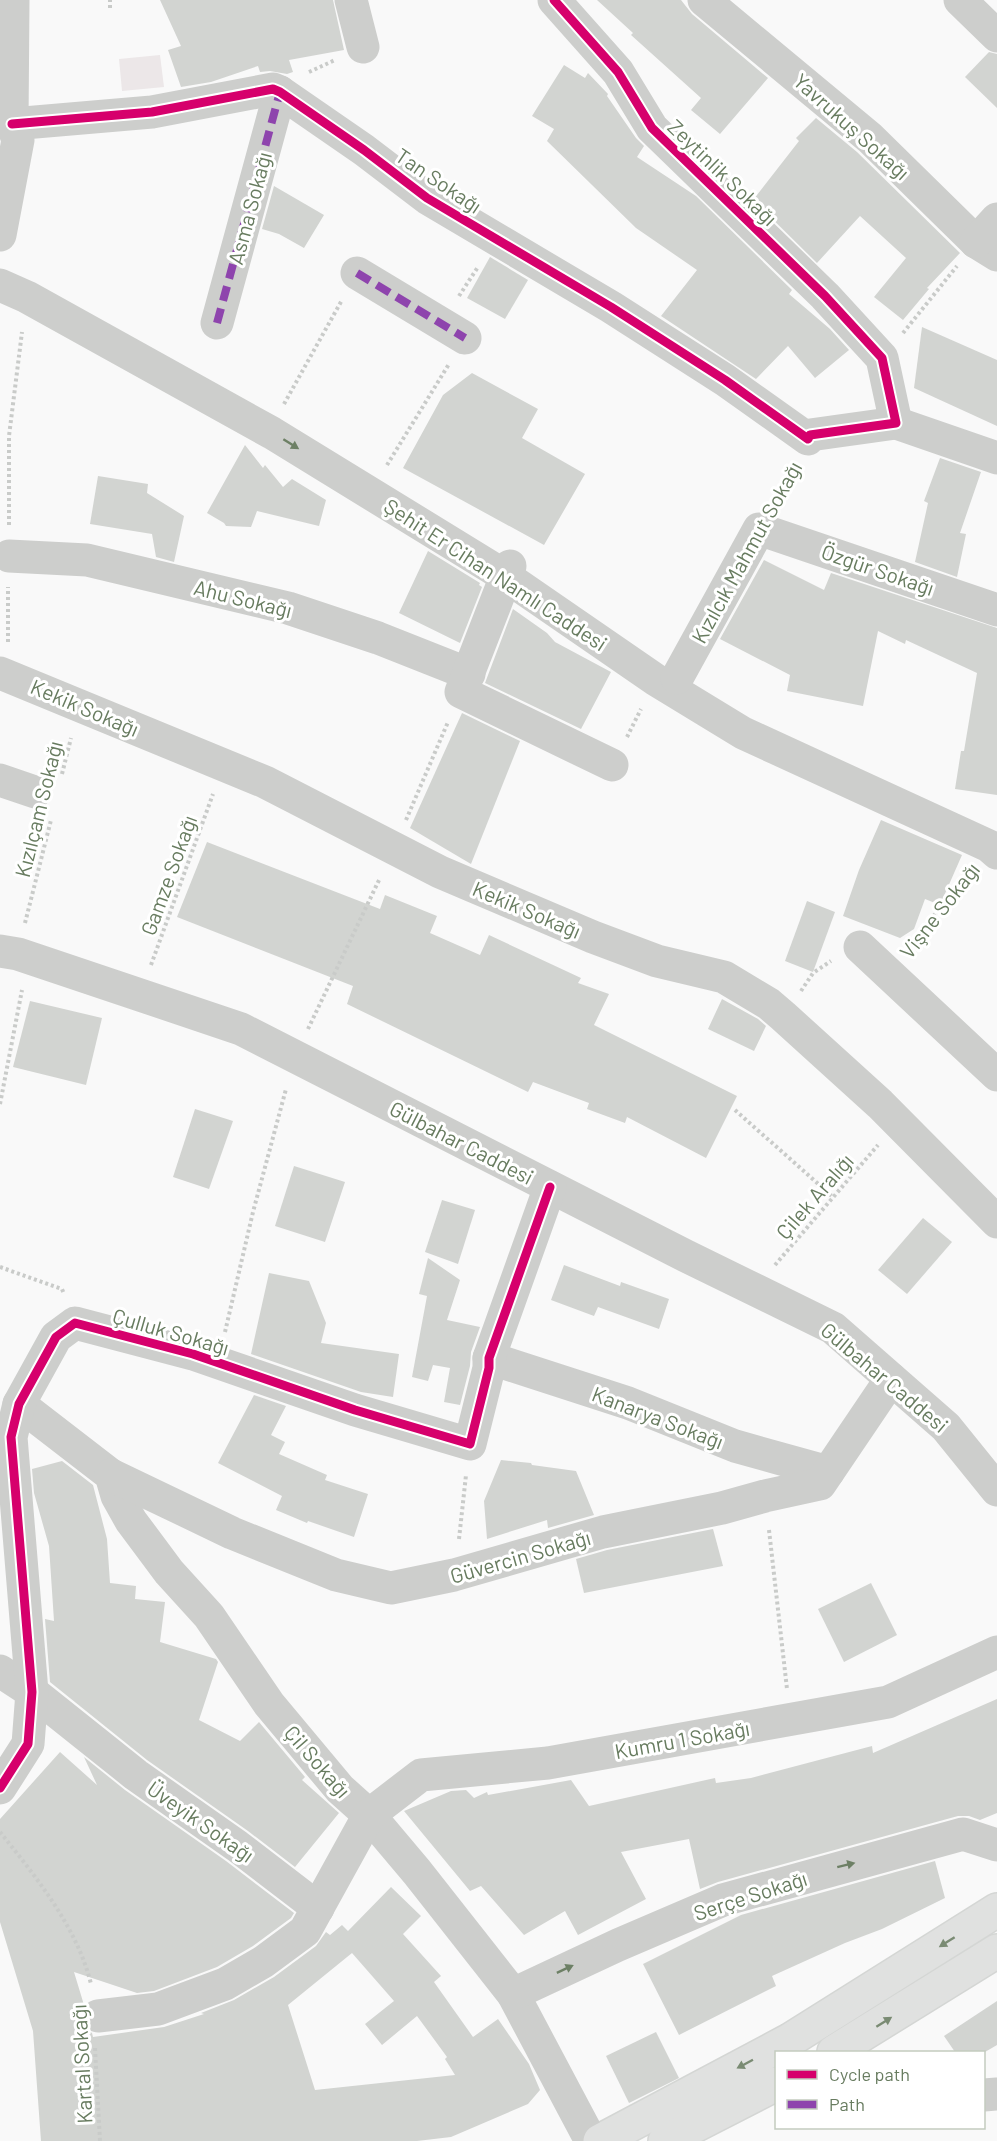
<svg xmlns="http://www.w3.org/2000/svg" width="997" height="2141" font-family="Barlow,sans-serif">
<rect width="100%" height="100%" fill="#f9f9f9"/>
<path fill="#ece7e8" d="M160,55L164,87L122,91L119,59Z"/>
<g fill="#d2d4d1" fill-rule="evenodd">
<path d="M160,0H333L344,50L289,60L293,72L287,74L270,71L260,72L258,66L211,82L181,87L168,50L181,46Z"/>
<path d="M597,0H681L692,14L768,78L720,134L691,110L701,98L631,35L633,33Z"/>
<path d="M989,52L997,54V108L965,77Z"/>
<path d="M564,65L585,78L588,73L608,94L607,96L636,138L644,146L637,157L696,196L792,290L789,294L830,329L849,350L815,378L788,346L756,379L661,316L697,270L636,228L547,141L554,129L532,116Z"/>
<path d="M816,118L857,152L960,253L927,288L929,289L903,320L874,297L906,258L860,216L817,263L753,200L799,141L796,138Z"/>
<path d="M274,186L324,215L304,248L279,234L262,229Z"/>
<path d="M490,257L528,280L505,319L467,298Z"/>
<path d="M922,327L997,360V426L914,388Z"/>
<path d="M472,373L538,409L522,438L585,474L544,545L403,468L443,395Z"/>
<path d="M245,445L263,468L265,465L283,487L292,479L326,500L319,526L257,511L251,527L226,526L224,523L207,513Z"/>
<path d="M940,458L981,472L960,533L966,534L957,577L915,562L928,503L924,501Z"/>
<path d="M98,476L148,484L147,493L184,516L174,562L156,557L152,534L90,524Z"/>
<path d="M428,551L480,583L479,585L482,587L460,643L399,613Z"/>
<path d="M764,560L824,590L831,573L997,628V795L955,789L961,751H964L977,673L906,640L905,644L878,631L863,706L787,691L790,675L720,639Z"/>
<path d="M513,609L547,633L555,642L611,672L581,729L485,683Z"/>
<path d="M462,713L520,741L471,864L410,828Z"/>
<path d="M881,820L962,855L940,905L925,899L914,929L900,938L843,916L859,870Z"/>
<path d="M207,842L380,909L385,895L437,916L430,933L480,955L489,935L581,978L578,983L609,994L594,1025L737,1096L706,1158L627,1117L625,1123L587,1109L589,1103L533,1082L528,1092L347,1004L353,986L177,917Z"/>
<path d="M807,901L835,912L813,972L785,961Z"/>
<path d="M722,999L758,1019L766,1026L754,1051L708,1029Z"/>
<path d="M30,1001L102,1018L86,1085L13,1067Z"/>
<path d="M195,1109L233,1121L209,1189L173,1177Z"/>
<path d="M294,1166L345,1182L325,1242L275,1226Z"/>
<path d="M442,1200L475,1210L458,1264L425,1252Z"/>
<path d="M923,1218L952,1242L907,1294L878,1270Z"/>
<path d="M428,1258L460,1280L447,1320L480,1327L471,1352L470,1366L460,1405L444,1402L450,1368L433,1365L428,1381L412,1377L427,1296L419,1294Z"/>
<path d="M564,1265L620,1286L621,1282L669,1299L659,1329L598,1307L594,1316L551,1300Z"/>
<path d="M269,1273L309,1281L326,1323L321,1343L399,1354L393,1397L361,1392L251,1354Z"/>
<path d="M254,1395L286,1406L271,1435L285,1442L279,1454L327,1475L325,1480L368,1494L354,1537L308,1521L307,1523L276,1510L282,1496L218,1463Z"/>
<path d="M501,1460L531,1463L532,1465L576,1471L594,1515L548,1528L547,1520L487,1539L484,1501Z"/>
<path d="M62,1461L93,1485L107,1539L110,1583L136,1586L135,1599L165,1602L160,1642L216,1659L218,1662L199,1720L240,1741L259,1722L305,1777L302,1780L339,1813L295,1867L248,1831L147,1760L50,1682L45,1619L54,1621L49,1546L34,1493L32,1469Z"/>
<path d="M713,1529L723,1566L584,1593L576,1559L607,1550Z"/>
<path d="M871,1583L897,1635L844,1662L818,1609Z"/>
<path d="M997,1699V1813L980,1820L969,1816H958L718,1882L700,1889L689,1839L621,1852L646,1899L578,1935L565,1911L524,1935L481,1886L470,1891L404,1811L451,1791L466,1790L474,1798L487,1792L488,1795L571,1780L589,1806L715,1778L716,1783L751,1778L872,1746L873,1753Z"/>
<path d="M60,1752L97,1785L84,1757L125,1790L226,1861L294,1913L291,1918L253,1946L217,1967L154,1991L137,1993L74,1972L84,2005L81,2009L80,2019L83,2027L92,2033L93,2037L164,2027L204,2014L201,2013L234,2000L274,1977L316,1946L326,1932L330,1935L342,1925L348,1931L391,1887L421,1916L403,1934L441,1976L434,1982L473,2037L498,2019L529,2064L540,2090L528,2104L451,2137L417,2141H41L33,2031L0,1922V1819ZM352,1953L394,2001L365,2024L382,2045L417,2016L447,2057L445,2059L455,2075L315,2090L288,2005Z"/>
<path d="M935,1861L945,1898L882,1929L845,1943L772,1976L776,1986L679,2035L643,1964L741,1915Z"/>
<path d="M997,2001V2045L985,2052H955L944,2036Z"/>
<path d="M656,2032L679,2078L629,2103L606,2056Z"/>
</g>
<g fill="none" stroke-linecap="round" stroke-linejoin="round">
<defs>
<g id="major">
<path d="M834,2052L997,1951"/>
<path d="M600,2141L790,2040L997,1910"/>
<path d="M665,2141L776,2084"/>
</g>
</defs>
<use href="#major" stroke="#d4d6d4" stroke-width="36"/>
<g stroke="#c9cbc9" stroke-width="4" stroke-dasharray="3 3" stroke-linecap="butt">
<path d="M110,8V0"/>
<path d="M309,72L335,60"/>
<path d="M459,296L478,267"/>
<path d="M903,333L957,266"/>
<path d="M284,404L342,300"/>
<path d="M387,465L449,364"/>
<path d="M774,502L793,466"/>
<path d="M9,525V436L22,332"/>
<path d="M8,642V587"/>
<path d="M627,737L641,709"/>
<path d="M62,774L71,738"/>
<path d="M406,820L448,722"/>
<path d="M25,923L51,820"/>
<path d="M907,949L968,873"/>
<path d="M151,965L213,794"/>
<path d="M801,991L813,973L831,961"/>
<path d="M308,1029L380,878"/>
<path d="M0,1104L22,990"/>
<path d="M735,1110L833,1197"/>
<path d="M775,1265L878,1145"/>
<path d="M0,1267L62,1289L64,1294"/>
<path d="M225,1332L253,1212L286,1089"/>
<path d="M769,1530L787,1689"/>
<path d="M459,1539L466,1475"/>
<path d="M0,1832C36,1877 77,1927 91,1984"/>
<path d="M95,2048L100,2141"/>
</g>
<g stroke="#cdcecc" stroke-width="33">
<path d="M351,0L363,47"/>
<path d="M704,0L870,138L976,242L997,255"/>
<path d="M960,0L997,36"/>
<path d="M12,124L152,112L273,89L280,92L364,150L427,198L611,307L725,380L808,439L810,435L896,423L882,358L825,296L652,128L618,72L554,0"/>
<path d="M0,235L18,140L12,124L13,0"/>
<path d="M976,242L997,219"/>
<path d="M357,273L465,338"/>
<path d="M0,285L27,297L272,433L505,576L656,680L743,733L989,846L997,853"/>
<path d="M217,323L280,92"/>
<path d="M896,423L997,458"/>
<path d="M9,556L87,560L288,608L378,638L469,674"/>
<path d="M510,566L461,692L612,765"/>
<path d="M0,673L265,782L440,872L593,937L657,961L724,977L769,1004L783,1016L880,1104L997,1222"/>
<path d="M677,678L759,529L997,610"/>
<path d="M0,780L35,792"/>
<path d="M860,947L997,1075"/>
<path d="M0,951L18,954L241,1029L686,1256L833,1328L946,1427L997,1490"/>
<path d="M489,1358L628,1403L735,1446L828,1472"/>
<path d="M19,1404L111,1475L117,1496L131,1521L169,1572L209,1616L269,1704L340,1789L369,1815L417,1872L513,1994L591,2141"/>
<path d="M111,1475L232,1533L336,1575L391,1588L454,1575L603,1532L722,1508L765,1496L820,1484L891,1379"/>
<path d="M0,1671L32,1692L136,1775L237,1846L318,1908"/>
<path d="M0,1788L28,1744L32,1692L11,1437L19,1404L56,1337L75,1323L193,1354L355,1410L470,1444L489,1368V1358L550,1187"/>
<path d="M513,1994L618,1945L723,1900L963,1834L997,1845"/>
<path d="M98,2016L158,2009L225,1984L263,1962L305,1931L369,1815L421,1775L548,1763L888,1702L997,1652"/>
<path d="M984,2095L997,2094"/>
</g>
<use href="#major" stroke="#e0e1e0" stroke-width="33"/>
<g stroke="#8e44ad" stroke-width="8" stroke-dasharray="15 8" stroke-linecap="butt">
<path d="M357,273L465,338"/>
<path d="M217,323L280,92"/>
</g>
<defs>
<g id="cycleway">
<path d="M12,124L152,112L273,89L280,92L364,150L427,198L611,307L725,380L808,439L810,435L896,423L882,358L825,296L652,128L618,72L554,0"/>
<path d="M0,1788L28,1744L32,1692L11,1437L19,1404L56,1337L75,1323L193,1354L355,1410L470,1444L489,1368V1358L550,1187"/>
</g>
</defs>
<use href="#cycleway" stroke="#fff" stroke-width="13"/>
<use href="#cycleway" stroke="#d6006c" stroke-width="9"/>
</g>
<defs><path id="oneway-solid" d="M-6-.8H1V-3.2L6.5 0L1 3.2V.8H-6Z" transform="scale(1.5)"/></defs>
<g fill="#6d8065">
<use href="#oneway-solid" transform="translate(291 444) rotate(32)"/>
<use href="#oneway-solid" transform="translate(846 1865) rotate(-14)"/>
<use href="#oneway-solid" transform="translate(565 1969) rotate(-25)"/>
</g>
<g fill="#7a8b73">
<use href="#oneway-solid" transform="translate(947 1942) rotate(148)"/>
<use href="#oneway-solid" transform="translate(884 2022) rotate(-32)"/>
<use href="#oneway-solid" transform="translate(745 2064) rotate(152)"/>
</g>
<g text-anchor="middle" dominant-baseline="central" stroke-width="6" stroke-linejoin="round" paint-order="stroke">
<g font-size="21" fill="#687c60" stroke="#fff">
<text transform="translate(852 126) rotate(42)">Yavrukuş Sokağı</text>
<text transform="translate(723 172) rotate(44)">Zeytinlik Sokağı</text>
<text transform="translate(439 180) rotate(34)">Tan Sokağı</text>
<text transform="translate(249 208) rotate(-75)">Asma Sokağı</text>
<text transform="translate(746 552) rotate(-61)">Kızılcık Mahmut Sokağı</text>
<text transform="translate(878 569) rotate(19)">Özgür Sokağı</text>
<text transform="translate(496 574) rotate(33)">Şehit Er Cihan Namlı Caddesi</text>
<text transform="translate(243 598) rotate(14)">Ahu Sokağı</text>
<text transform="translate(85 707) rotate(23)">Kekik Sokağı</text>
<text transform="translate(38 809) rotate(-76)">Kızılçam Sokağı</text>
<text transform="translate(168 875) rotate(-70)">Gamze Sokağı</text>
<text transform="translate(527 909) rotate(23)">Kekik Sokağı</text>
<text transform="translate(939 910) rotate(-52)">Vişne Sokağı</text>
<text transform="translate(462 1142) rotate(27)">Gülbahar Caddesi</text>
<text transform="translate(814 1196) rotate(-49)">Çilek Aralığı</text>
<text transform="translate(171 1331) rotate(16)">Çulluk Sokağı</text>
<text transform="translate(885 1377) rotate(40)">Gülbahar Caddesi</text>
<text transform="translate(658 1417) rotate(21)">Kanarya Sokağı</text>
<text transform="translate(520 1556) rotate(-16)">Güvercin Sokağı</text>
<text transform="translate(682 1739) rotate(-10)">Kumru 1 Sokağı</text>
<text transform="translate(318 1761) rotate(49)">Çil Sokağı</text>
<text transform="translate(201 1821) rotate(35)">Üveyik Sokağı</text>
<text transform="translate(750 1895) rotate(-18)">Serçe Sokağı</text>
<text transform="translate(81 2064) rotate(-93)">Kartal Sokağı</text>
</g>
</g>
<rect x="775" y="2051" width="210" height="78" fill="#ffffff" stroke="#c3cbbf" stroke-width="1.5"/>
<rect x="787" y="2070" width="30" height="9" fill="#d6006c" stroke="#c3cbbf" stroke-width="1.5"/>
<text x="829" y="2081" font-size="18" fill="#687c60">Cycle path</text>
<rect x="787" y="2100" width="30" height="9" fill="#8e44ad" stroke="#c3cbbf" stroke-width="1.5"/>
<text x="829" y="2111" font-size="18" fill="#687c60">Path</text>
</svg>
